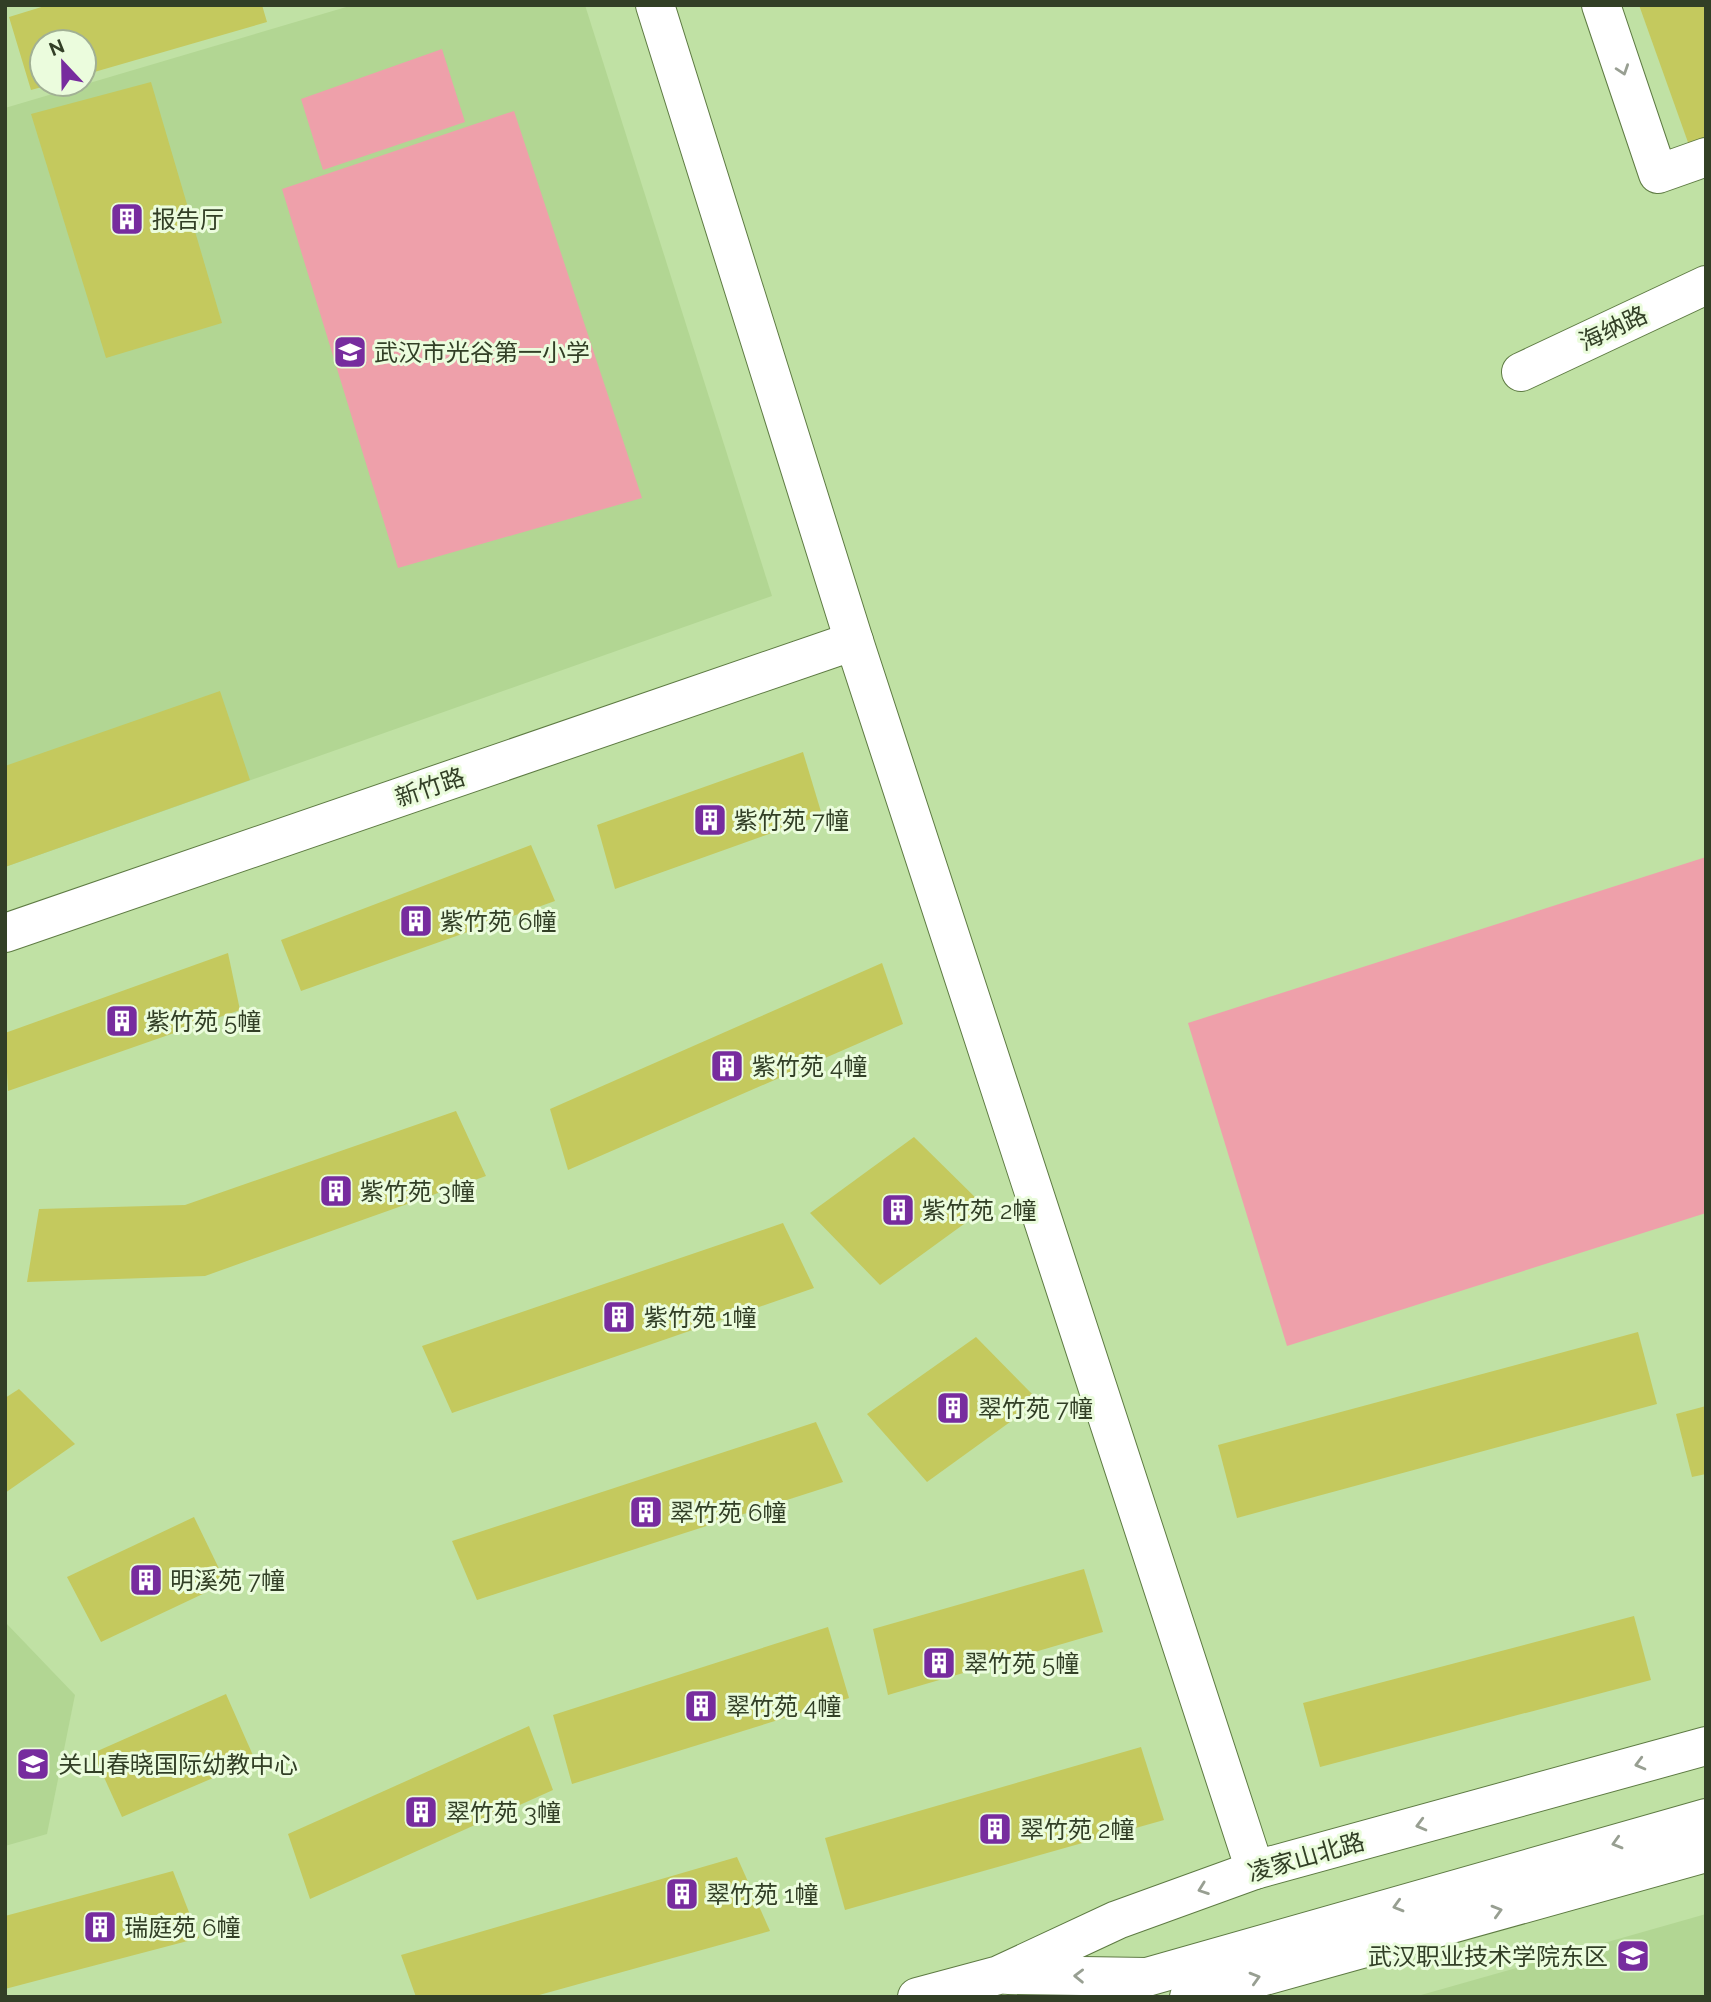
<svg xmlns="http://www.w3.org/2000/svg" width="1711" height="2002" font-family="Raleway,'Noto Sans SC',sans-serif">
<rect width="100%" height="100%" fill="#c0e1a4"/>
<g fill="#b2d693">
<path d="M353,5H585L772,596L5,867V108Z"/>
<path d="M5,1622L75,1695L47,1834L5,1846Z"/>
<path d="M1706,1914V1997H1414Z"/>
</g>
<g fill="#eea0aa">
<path d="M442,49L465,122L323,170L301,99Z"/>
<path d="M514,111L642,498L398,568L282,189Z"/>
<path d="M1706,857V1213L1287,1346L1188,1023Z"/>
</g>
<g fill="#c4c95e">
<path d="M48,5H262L267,22L84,75V42H42V84L49,85L31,90L9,17Z"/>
<path d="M1639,5H1706V142L1690,148Z"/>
<path d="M151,82L222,323L106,358L31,114Z"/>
<path d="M220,691L250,780L5,867V766Z"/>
<path d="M803,752L822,815L615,889L597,825Z"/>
<path d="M531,845L555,901L301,991L281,940Z"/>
<path d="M228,953L240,1010L8,1091L5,1033Z"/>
<path d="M882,963L903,1024L568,1170L550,1109Z"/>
<path d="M456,1111L486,1176L205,1276L27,1282L39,1209L185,1205Z"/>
<path d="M914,1137L986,1208L880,1285L810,1213Z"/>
<path d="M783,1223L814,1288L452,1413L422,1346Z"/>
<path d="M1638,1332L1657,1404L1237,1518L1218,1445Z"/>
<path d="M976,1337L1039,1401L927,1482L867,1414Z"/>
<path d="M19,1389L75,1444L5,1493V1398Z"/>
<path d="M1706,1406V1474L1692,1477L1676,1414Z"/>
<path d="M816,1422L843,1482L477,1600L452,1541Z"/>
<path d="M194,1517L226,1583L101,1642L67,1577Z"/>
<path d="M1084,1569L1103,1632L888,1695L873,1629Z"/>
<path d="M1634,1616L1651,1680L1320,1767L1303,1703Z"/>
<path d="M828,1627L849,1698L572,1784L553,1715Z"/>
<path d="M226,1694L255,1760L122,1817L93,1753Z"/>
<path d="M529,1726L553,1790L310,1899L288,1834Z"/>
<path d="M1141,1747L1164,1820L845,1910L825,1838Z"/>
<path d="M737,1857L770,1931L532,1997H416L401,1955Z"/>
<path d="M173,1871L199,1938L5,1989V1916Z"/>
</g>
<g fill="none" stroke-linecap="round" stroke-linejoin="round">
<defs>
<g id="minor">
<path d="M655,5L854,641L1255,1870"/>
<path d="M1601,5L1658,174L1706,157"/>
</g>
<g id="major">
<path d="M1521,372L1706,285"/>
<path d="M5,933L854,641"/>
<path d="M1008,1975L1147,1977L1706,1818"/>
<path d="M917,1997L999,1975L1117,1920L1255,1870L1706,1746"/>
<path d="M1189,1997L1706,1853"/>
</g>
</defs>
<use href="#minor" stroke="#5e7b43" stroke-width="40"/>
<use href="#major" stroke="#5e7b43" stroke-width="40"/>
<use href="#minor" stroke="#fff" stroke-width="38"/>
<use href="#major" stroke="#fff" stroke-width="38"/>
</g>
<defs><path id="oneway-chevron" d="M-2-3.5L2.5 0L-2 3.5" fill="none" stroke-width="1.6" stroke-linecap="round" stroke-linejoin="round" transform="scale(1.75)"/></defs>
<g stroke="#989f92">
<use href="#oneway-chevron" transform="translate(1623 70) rotate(71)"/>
<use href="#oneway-chevron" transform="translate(1640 1764) rotate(165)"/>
<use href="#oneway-chevron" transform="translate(1421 1825) rotate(165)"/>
<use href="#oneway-chevron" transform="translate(1617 1843) rotate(164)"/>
<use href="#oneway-chevron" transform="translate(1203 1889) rotate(160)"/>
<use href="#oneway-chevron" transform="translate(1398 1906) rotate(164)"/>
<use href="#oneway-chevron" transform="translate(1497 1911) rotate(-16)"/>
<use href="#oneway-chevron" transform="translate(1079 1976) rotate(-179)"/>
<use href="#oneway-chevron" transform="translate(1255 1978) rotate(-16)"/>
</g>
<defs>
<symbol id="building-square" viewBox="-11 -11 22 22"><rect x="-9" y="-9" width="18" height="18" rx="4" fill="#772c9e" stroke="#ebfcdd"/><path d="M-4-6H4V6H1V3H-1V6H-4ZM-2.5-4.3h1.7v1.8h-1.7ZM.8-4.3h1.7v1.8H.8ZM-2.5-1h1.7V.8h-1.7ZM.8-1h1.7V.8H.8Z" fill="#fff"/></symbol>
<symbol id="school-square" viewBox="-11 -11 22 22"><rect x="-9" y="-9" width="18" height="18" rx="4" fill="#772c9e" stroke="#ebfcdd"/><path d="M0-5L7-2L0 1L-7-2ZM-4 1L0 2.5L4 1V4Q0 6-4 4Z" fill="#fff"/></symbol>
<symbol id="university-square" viewBox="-11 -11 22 22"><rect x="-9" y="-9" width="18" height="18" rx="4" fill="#772c9e" stroke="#ebfcdd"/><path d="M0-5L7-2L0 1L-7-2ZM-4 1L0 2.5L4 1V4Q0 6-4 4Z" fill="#fff"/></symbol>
</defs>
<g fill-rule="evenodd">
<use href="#building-square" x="108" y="200" width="38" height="38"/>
<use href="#school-square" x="331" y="333" width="38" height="38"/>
<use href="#building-square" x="691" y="801" width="38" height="38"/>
<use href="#building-square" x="397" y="902" width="38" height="38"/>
<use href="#building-square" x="103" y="1002" width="38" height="38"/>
<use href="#building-square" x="708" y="1047" width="38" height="38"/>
<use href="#building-square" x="317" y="1172" width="38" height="38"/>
<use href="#building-square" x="879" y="1191" width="38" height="38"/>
<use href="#building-square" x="600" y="1298" width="38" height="38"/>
<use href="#building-square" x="934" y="1389" width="38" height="38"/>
<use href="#building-square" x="627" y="1493" width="38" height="38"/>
<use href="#building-square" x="127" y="1561" width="38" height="38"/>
<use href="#building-square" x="920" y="1644" width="38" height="38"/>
<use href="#building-square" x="682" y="1687" width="38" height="38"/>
<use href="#school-square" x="14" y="1745" width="38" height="38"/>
<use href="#building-square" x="402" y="1793" width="38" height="38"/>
<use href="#building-square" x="976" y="1810" width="38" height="38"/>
<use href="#building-square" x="663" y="1875" width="38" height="38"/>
<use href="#building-square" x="81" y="1908" width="38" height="38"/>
<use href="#university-square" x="1614" y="1937" width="38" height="38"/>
</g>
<g text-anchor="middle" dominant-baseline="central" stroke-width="6" stroke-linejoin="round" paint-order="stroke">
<g font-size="24" fill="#323f26" stroke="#ebfcdd" text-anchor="start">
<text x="152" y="219">报告厅</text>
<text x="374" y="352">武汉市光谷第一小学</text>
<text x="734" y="820">紫竹苑 7幢</text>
<text x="440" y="921">紫竹苑 6幢</text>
<text x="146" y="1021">紫竹苑 5幢</text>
<text x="752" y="1066">紫竹苑 4幢</text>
<text x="360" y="1191">紫竹苑 3幢</text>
<text x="922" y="1210">紫竹苑 2幢</text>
<text x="644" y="1317">紫竹苑 1幢</text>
<text x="978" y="1408">翠竹苑 7幢</text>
<text x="670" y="1512">翠竹苑 6幢</text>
<text x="170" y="1580">明溪苑 7幢</text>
<text x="964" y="1663">翠竹苑 5幢</text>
<text x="726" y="1706">翠竹苑 4幢</text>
<text x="58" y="1764">关山春晓国际幼教中心</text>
<text x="446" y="1812">翠竹苑 3幢</text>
<text x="1020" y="1829">翠竹苑 2幢</text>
<text x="706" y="1894">翠竹苑 1幢</text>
<text x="124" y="1927">瑞庭苑 6幢</text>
<text x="1608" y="1956" text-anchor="end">武汉职业技术学院东区</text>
</g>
<g font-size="24" fill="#323f26" stroke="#ebfcdd">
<text transform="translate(1613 328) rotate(-25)">海纳路</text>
<text transform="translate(430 787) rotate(-19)">新竹路</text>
<text transform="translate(1306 1857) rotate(-16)">凌家山北路</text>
</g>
</g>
<rect width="1711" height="2002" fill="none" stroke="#323f26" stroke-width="14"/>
<g transform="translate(63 63) rotate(338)"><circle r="33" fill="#ebfcdd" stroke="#a1b094" stroke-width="2"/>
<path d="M0-5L12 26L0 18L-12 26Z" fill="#772c9e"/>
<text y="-10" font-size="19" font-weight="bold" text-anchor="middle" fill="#323f26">N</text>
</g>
</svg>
